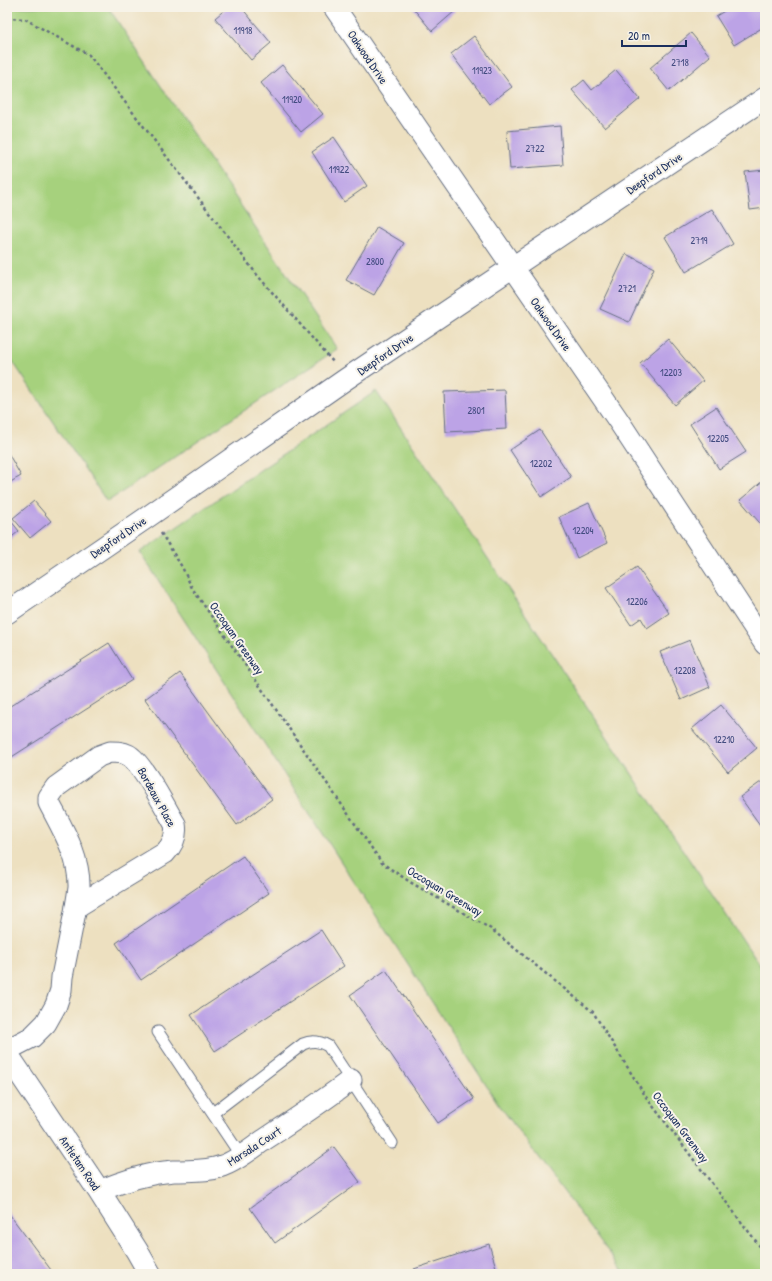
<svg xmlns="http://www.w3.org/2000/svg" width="772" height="1281" font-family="'Patrick Hand',sans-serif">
<rect width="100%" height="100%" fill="#f7f3e8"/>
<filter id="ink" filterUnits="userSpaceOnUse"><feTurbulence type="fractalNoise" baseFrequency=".025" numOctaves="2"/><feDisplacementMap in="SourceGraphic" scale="8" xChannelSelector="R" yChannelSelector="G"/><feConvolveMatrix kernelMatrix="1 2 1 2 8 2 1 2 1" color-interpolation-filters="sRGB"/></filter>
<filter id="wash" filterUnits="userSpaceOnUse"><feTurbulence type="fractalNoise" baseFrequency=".012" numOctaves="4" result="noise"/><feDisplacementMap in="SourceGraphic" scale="16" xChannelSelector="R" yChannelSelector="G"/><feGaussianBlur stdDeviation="0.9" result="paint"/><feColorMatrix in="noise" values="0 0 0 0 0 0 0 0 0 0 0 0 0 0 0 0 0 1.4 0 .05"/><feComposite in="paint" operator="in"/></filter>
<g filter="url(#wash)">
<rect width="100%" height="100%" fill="#ede0c0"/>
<g fill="#a6d17d" stroke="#60806e">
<path d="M7,7H108L337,349L107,502L7,353Z"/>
<path d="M376,391L765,973V1274H625L497,1102L140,552Z"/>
</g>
<g id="blocks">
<g fill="#bca3e6">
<path d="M228,7H241L271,43L251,60L215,18Z"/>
<path d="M412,7H451L455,11L432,31Z"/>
<path d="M731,7H765V26L734,45L716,16Z"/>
<path d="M691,33L710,56L669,91L650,68Z"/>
<path d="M474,36L512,87L489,104L451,54Z"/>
<path d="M282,65L323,114L301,132L261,83Z"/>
<path d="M616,70L640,99L605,128L572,90L584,80L592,90Z"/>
<path d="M560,126L563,165L510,169L507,131Z"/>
<path d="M334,137L367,186L344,202L312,152Z"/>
<path d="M765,170V208L750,210L745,172Z"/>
<path d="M712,209L733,244L686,272L665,237Z"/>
<path d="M377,227L404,243L374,295L346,280Z"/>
<path d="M626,254L654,268L629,322L600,309Z"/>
<path d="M668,339L703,381L675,405L640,363Z"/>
<path d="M505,390L507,429L446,432L444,392Z"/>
<path d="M716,407L746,452L719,469L690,424Z"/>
<path d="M540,430L571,477L541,497L510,450Z"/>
<path d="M8,453L21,476L7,484V454Z"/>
<path d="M765,479V529L740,500Z"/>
<path d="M34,501L51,521L30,538L13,518Z"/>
<path d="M589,503L607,543L577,558L559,517Z"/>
<path d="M7,516L19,531L7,541Z"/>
<path d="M637,567L669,613L647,628L641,618L631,625L606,588Z"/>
<path d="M690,640L710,687L681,700L660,652Z"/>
<path d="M109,643L132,680L7,760V708Z"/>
<path d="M180,673L272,799L237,825L145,699Z"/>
<path d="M721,705L757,748L728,772L692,729Z"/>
<path d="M765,779V832L740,797Z"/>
<path d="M243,856L269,893L141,980L116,943Z"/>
<path d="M321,930L344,966L215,1051L191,1015Z"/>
<path d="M386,970L474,1099L438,1123L350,995Z"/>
<path d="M334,1147L360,1182L275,1243L250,1208Z"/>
<path d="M7,1211L54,1274H12L7,1267Z"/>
<path d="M489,1244L498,1274H416L414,1269Z"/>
</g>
</g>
</g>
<g filter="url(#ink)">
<use href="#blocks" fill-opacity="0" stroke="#646d80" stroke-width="1"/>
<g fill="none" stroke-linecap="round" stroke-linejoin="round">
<defs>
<g id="service">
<path d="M158,1032L241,1156"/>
<path d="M213,1113L303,1044C312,1040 319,1041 328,1046L392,1143"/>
</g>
<g id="minor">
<path d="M334,7L618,420L765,644"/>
<path d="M7,613L149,516L346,379L765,98"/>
<path d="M110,752C117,752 122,752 128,755C142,762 166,809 175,824C177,835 173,845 165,853L76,907C77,901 78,895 79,888C80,857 63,830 49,803V797L56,787L99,756Z"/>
<path d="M7,1050L32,1037L46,1023L56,1005L61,990L62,977L76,907"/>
<path d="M99,1191C124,1181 147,1173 174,1171C191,1170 207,1172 222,1166C237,1161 251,1149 264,1140C293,1121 323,1101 351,1080"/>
</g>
<path id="tertiary" d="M7,1054L99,1191L137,1251L150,1274"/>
</defs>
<use href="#service" stroke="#646d80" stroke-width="13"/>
<use href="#minor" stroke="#646d80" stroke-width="23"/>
<use href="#tertiary" stroke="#646d80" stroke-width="24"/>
<g stroke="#646d80" stroke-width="2.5" stroke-dasharray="3 3" stroke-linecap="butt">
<path d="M7,18L25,19L89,55L258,276L334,363"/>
<path d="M161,533L182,567L192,588L382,863L410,882L491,929L593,1012L646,1097L765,1253"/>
</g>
<use href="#service" stroke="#fff" stroke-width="11"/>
<use href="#minor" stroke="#fff" stroke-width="21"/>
<use href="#tertiary" stroke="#fff" stroke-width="22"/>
</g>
</g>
<g text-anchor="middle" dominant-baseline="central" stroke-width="4" stroke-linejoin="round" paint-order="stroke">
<g font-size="10" fill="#434c80">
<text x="243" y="30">11918</text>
<text x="680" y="62">2718</text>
<text x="482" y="70">11923</text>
<text x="292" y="99">11920</text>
<text x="535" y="148">2722</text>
<text x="339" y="169">11922</text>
<text x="699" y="240">2719</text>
<text x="375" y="261">2800</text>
<text x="627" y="288">2721</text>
<text x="671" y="372">12203</text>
<text x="476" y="410">2801</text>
<text x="718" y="438">12205</text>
<text x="541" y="463">12202</text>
<text x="583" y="530">12204</text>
<text x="637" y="601">12206</text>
<text x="685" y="670">12208</text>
<text x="724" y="739">12210</text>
</g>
<g font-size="12" fill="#1b2f5e" stroke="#f7f3e8">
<text transform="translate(368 57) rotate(56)">Oakwood Drive</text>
<text transform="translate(654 173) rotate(-34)">Deepford Drive</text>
<text transform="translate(551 324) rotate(55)">Oakwood Drive</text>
<text transform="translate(385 354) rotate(-34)">Deepford Drive</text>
<text transform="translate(118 537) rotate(-34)">Deepford Drive</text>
<text transform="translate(237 638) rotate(55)">Occoquan Greenway</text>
<text transform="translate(157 797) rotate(61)">Bordeaux Place</text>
<text transform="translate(445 891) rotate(31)">Occoquan Greenway</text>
<text transform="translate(681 1127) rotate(53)">Occoquan Greenway</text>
<text transform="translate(254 1146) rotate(-33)">Marsala Court</text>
<text transform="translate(80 1163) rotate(56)">Antietam Road</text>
</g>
</g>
<rect width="772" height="1281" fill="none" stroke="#f7f3e8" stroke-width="24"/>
<path d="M622 40v6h64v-6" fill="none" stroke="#1b2f5e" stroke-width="2"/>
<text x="628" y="40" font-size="12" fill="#1b2f5e" stroke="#f7f3e8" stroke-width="3" paint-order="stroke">20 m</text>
</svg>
